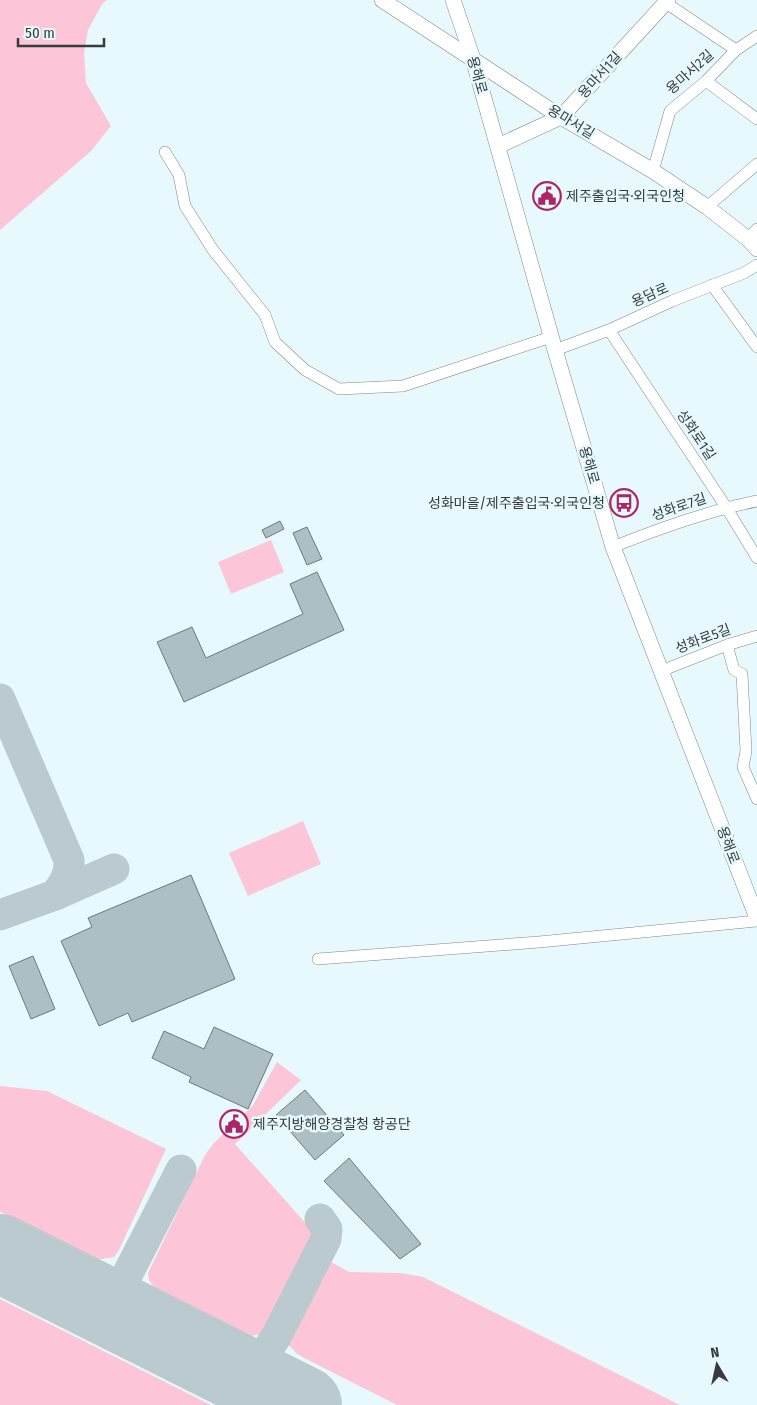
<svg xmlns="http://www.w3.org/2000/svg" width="757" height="1405" font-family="'Fira Sans Condensed','Noto Sans KR',sans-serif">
<rect width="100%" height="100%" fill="#e7f9fd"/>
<g fill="#fcc6d8">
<path d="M0,0H107L102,4L88,30L84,53L86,83L111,126L91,151L0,230Z"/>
<path d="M271,540L284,572L231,594L218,562Z"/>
<path d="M303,821L321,864L248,896L229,853Z"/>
<path d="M277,1062L301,1080L235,1144L318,1237L271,1329L267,1333L250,1336L155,1289L149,1280L148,1273L205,1155L214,1143L253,1105Z"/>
<path d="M0,1086L47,1091L166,1149L119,1250L114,1257L96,1260L0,1212Z"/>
<path d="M326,1259L349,1272L400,1273L423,1277L680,1405H397L304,1358L297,1354L288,1344L289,1330Z"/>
<path d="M0,1299L211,1405H0Z"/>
</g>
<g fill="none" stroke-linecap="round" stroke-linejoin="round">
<g stroke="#bbcace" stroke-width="31">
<path d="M0,699L69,860C70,874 64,884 55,895"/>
<path d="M0,915L55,895L114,869"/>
<path d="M124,1281L126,1307L133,1319"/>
<path d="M79,1293C96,1293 112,1294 124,1281L181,1170"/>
<path d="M227,1366L244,1369L250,1367L259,1362L276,1337L326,1239L327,1229L320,1219"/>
</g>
<path stroke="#bbcace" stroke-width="78" d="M0,1253L303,1405"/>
</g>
<g fill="#aebfc3" stroke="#6a7a7e">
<path d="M280,521L284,529L266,538L262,530Z"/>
<path d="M307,527L322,559L307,565L293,533Z"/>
<path d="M317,572L344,630L184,702L157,642L192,627L206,658L303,614L290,584Z"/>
<path d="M191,875L235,979L132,1022L128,1013L99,1026L61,941L92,927L88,918Z"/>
<path d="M33,956L55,1009L31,1019L9,966Z"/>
<path d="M214,1027L273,1054L248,1109L189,1082L191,1077L152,1058L164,1031L204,1049Z"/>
<path d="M305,1090L344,1135L315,1160L276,1115Z"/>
<path d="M349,1158L421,1244L400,1259L324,1181Z"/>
</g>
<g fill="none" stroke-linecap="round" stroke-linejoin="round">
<defs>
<g id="street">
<path d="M665,0L666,3L736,50"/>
<path d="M706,81L757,119"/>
<path d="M165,152L179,175L185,206L213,250L265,315L275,342L305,370L339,389L403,386L551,337"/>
<path d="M653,171L670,111L706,81L736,50L757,36"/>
<path d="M707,207L757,164"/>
<path d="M748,239L757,229"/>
<path d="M712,285L757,347"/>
<path d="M609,330L726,507L757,558"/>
<path d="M555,350L609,330L672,301L744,273L757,265"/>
<path d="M613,547C660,528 708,511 757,501"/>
<path d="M727,645L734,670L742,674L746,751L743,767L757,799"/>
<path d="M661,671L727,645L757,636"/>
<path d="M318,959L539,942L757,921"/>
</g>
<g id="secondary">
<path d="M382,0L561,117L653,171L707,207L748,239L757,249"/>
<path d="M453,0L473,59L555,350L613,547L757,918"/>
<path d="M498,146L561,117L668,0"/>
</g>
</defs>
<use href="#street" stroke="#7b8b8f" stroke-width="12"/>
<use href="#secondary" stroke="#7b8b8f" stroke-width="16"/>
<use href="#street" stroke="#fff" stroke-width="11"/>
<use href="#secondary" stroke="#fff" stroke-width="15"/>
</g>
<defs>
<symbol id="civic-ring" viewBox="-11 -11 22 22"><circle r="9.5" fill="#e7f9fd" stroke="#ad2467" stroke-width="1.5"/><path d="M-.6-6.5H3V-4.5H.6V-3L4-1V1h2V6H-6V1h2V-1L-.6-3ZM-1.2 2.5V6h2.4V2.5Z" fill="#ad2467"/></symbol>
<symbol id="bus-ring" viewBox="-11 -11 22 22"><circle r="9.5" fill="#e7f9fd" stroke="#ad2467" stroke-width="1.5"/><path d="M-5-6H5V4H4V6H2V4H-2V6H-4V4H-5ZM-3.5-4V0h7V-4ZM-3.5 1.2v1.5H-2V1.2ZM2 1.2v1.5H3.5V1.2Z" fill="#ad2467"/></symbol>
</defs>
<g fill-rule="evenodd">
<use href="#civic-ring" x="531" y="180" width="32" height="32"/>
<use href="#bus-ring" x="608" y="487" width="32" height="32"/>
<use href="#civic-ring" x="218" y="1108" width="32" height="32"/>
</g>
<g text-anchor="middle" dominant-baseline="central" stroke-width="5" stroke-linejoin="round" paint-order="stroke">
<g font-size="14" fill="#353c3e" stroke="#e7f9fd">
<text transform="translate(690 72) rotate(-42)">용마서2길</text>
<text transform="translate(477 75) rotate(74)">용해로</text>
<text transform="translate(600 75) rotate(-48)">용마서1길</text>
<text transform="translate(571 122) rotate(31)">용마서길</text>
<text transform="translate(650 295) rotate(-24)">용담로</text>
<text transform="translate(696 435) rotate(56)">성화로1길</text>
<text transform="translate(589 465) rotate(74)">용해로</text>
<text transform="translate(679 507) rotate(-19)">성화로7길</text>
<text transform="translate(703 639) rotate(-21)">성화로5길</text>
<text transform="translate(728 845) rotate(69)">용해로</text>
</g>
<g font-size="14" fill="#353c3e" stroke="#e7f9fd" text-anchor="start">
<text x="566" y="196">제주출입국·외국인청</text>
<text x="605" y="503" text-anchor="end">성화마을/제주출입국·외국인청</text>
<text x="253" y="1124">제주지방해양경찰청 항공단</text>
</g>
</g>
<g transform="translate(717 1365) rotate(351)" stroke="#e7f9fd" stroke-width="4" paint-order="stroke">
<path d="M0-4L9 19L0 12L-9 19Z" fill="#353c3e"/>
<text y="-8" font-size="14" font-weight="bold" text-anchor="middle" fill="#353c3e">N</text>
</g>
<path d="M18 38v8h86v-8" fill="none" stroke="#353c3e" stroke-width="2.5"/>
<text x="25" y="38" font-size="15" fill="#353c3e" stroke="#e7f9fd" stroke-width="4" paint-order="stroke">50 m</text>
</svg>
